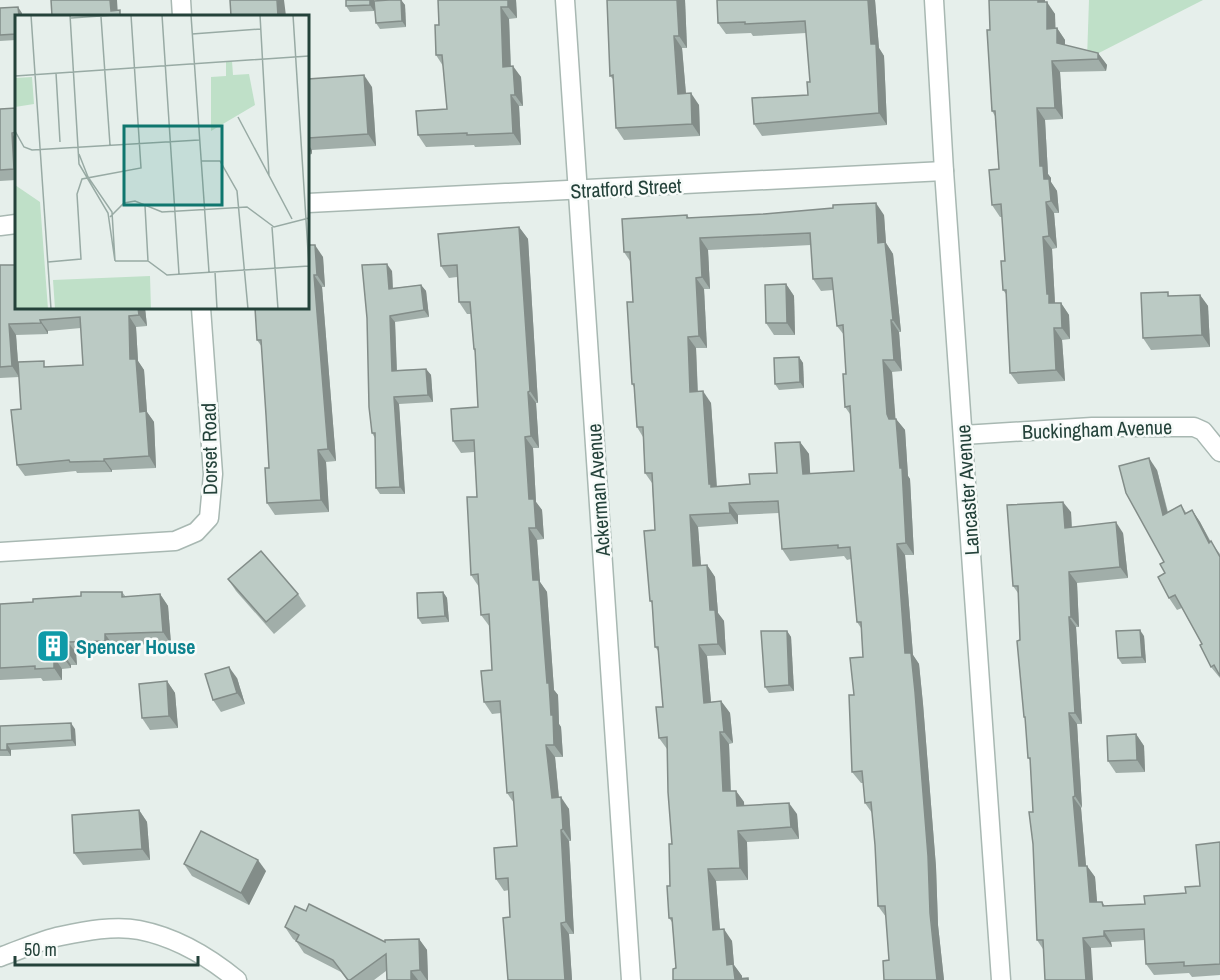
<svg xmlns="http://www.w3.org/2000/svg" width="1220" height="980" font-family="'Archivo Narrow',sans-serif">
<rect width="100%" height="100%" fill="#e6efeb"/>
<path fill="#bfe0c8" d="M1089,0H1203L1087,59Z"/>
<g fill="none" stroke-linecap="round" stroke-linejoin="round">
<defs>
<g id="minor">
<path d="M181,0L182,16"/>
<path d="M565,0L631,980"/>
<path d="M934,0L944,171L1001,980"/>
<path d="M308,203L944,171"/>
<path d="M0,226L16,224"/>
<path d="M963,435L1092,427H1194L1203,431L1220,452"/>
<path d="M0,552L175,541L196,532L209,518L213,474L201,308"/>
<path d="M0,957C20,950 41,940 61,936C85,931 115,925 139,930C175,937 209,957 237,980"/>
</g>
</defs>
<use href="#minor" stroke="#a8b8b2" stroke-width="21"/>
<use href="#minor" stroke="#fff" stroke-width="18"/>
</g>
<g fill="#a1aea9" fill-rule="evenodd">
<path d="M374,0V11L350,12L346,6Z"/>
<path d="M389,0H401L405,5L406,27L380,29L376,23Z"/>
<path d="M438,0H516L517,18L509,19L511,66L521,77L523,106H519L521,145L475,147L474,145L426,147L418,135L447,109L443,66L436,55L439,25Z"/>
<path d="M607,0H685L687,48H682L686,94L699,105L700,136L624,140L616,128L613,79L610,76Z"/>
<path d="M875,0L879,48L884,56L887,125L762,136L754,124L808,95L810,82L806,33L753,36L751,33L726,34L718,23Z"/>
<path d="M1045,2L1055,14V28H1057L1065,40V45L1098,53L1107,65L1106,71L1060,72L1063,119L1045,120L1048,174L1051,178V182L1057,191L1059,213H1054L1057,248L1052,249L1055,303H1061L1069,315L1070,339L1062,340L1065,381L1018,384L1010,373L1006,294L1003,290L1005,261L1002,217H1000L992,205L999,169L995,116L992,111L990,30Z"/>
<path d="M0,8L22,13V16H16V40L0,41Z"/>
<path d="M308,74V79L372,87L376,146L312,150V154L308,155Z"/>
<path d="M16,108V180L0,181V109Z"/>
<path d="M687,215L689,218L884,215L886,243L893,254L901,332H899L902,371L892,372L895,419H896L905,430L908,476L910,479L914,555H905L913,655L919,664L923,704L936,867L938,925L944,980H884L889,960L886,917L878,906L875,845L872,813L865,803L863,783H861L852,772L854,695L863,657L861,628L857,622L851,559L847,560L844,556L790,561L782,549L779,513L738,515V524L698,527L701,566L707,565L715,577L718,613L724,621L726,655L707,656L711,702L721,701L730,713L733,743L729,744L731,791H736L744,802V806L797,814L799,839L747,842L748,880L716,881L720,930L732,941L734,965L742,976V979L748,978L749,980H673L676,968L672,922L669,918L672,844L667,749L659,738L663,707L659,652L655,647L653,604L650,601L655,530L652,483L645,473L643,437L637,427L634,387L632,384L633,302L630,261L624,252ZM811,245L813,279L821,291L833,290L837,326L844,335L846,374L845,407L850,414L854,471L810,474L809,454L800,442L777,473L750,484L717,486L711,403L698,392L696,348H707L704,289H710L708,250Z"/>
<path d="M519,227L528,239L538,403H536L539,448H533L536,502L542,510L544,539L537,540L540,582L547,592L554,690L558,695L559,724L561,727L563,757H555L559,797L569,809L571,841H569L574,934H569L572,980H508L510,917L509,890L504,891L496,879L517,846L514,803L507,793L501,713L492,714L484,702L492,670L490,627L481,615L479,587L471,575L477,497L474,452L461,453L453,441L478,407L475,352L474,349L471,314H467L459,302L457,277L449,278L441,266Z"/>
<path d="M308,245L323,257L325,287H322L336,461L326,462L329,512L275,515L267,503L269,468L262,347L257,340Z"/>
<path d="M0,265L16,308H145L147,326L136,327L138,361L144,370L147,412L154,422L156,468L112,470V472L77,473L76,471L25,476L17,465L21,409L19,377L0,378ZM81,328L83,365L48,367L18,362L16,335L48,334V331Z"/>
<path d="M392,271L393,288L421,285L426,291L429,317L395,322L397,370L426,369L431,375L433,402L399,404L405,494H380L376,488L375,438L372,433Z"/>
<path d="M786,284L794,296L795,335H774L766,323Z"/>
<path d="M1200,295L1208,306L1210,347L1151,350L1143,338L1171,296Z"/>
<path d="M799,357L803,363L804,388L779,390L775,384Z"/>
<path d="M1157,470L1168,512L1181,505L1187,514L1192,510L1200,522L1211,542L1220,554V678L1211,667L1202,644L1182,608L1177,610L1169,598L1165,573Z"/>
<path d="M1071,512L1072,527L1123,533L1128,578L1077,583L1079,627H1076L1082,724H1077L1082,807L1081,808L1086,866H1087L1095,877L1097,902H1102L1105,906L1145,904L1186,893L1200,886L1220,842V975L1192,977L1189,973L1154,975L1146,964L1145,940L1111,942L1112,947L1091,948L1043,949L1037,940L1033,812L1030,760L1028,758L1026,719L1024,717L1018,593L1013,586Z"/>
<path d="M228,579L298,594L306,606L274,634L236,591Z"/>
<path d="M122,592L126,597L160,594L168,606L171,644L113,645V653H76L77,665H71V668L62,669V680L43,681L41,678L0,680V604L33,602L81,596Z"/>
<path d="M443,592L447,598L449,622L422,624L418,618Z"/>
<path d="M787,631L791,637L794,691L769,693L765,687Z"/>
<path d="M1144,636L1146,663L1122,664L1118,658Z"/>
<path d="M237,678L245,704L221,712L213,700Z"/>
<path d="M167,681L175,693L178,728L150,730L142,718Z"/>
<path d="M0,726L75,729L76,746L11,750V756H0Z"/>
<path d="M1136,734L1144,746L1145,772L1116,773L1108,761Z"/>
<path d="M139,810L147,822L150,860L83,865L74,853Z"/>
<path d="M184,864L266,871L249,905L192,876Z"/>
<path d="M306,911L385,942L419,939L427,950L428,980H387L386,971L374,980H347L341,972L304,953L296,941L293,939L285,927Z"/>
</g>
<g fill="#838d89">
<path d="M110,0H117L118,16L111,11Z"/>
<path d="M277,0H284L286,16H278Z"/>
<path d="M370,0H374V11L370,5Z"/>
<path d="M401,0L405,5L406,27L402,21Z"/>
<path d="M508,0H516L517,18L508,7Z"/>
<path d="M677,0H685L687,48L679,36Z"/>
<path d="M868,0H875L879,48L884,56L887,125L879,113L871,44Z"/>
<path d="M1038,0H1045L1046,14L1038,2Z"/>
<path d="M1047,2L1055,14L1056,40L1047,29Z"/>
<path d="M18,7L22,13V16H19Z"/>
<path d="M501,7L509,19L511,78L503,67Z"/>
<path d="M1057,28L1065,40V55L1057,43Z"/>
<path d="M674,36L682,48L687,106L678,94Z"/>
<path d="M1098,53L1107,65L1106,71L1098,59Z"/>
<path d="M1052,61L1060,72L1063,119L1055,108Z"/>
<path d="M513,66L521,77L523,106L515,95Z"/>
<path d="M364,75L372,87L376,146L368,134Z"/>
<path d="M691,93L699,105L700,136L692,124Z"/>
<path d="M511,95L519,106L521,145L513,133Z"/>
<path d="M1037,108L1045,120L1048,174L1051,178V182L1057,191L1059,213L1051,201L1040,166Z"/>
<path d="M12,133L16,140V173L14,169Z"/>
<path d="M308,144L312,150V154L308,148Z"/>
<path d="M1046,202L1054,213L1057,248L1049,236Z"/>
<path d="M876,203L884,215L886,243L893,254L901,332L893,320L878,243Z"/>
<path d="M519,227L528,239L538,403L530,391Z"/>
<path d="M1043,237L1052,249L1055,304L1049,303L1047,294Z"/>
<path d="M700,238L708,250L710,289L702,277Z"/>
<path d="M315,245L323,257L325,287L317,275Z"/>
<path d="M387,264L392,271L393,295L389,289Z"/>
<path d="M314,275L322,287L336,461L328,449Z"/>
<path d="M696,278L704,289L707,348L699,336Z"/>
<path d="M786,284L794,296L795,335L787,323Z"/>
<path d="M421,285L426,291L429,317L424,310Z"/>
<path d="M1200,295L1208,306L1210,347L1202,335Z"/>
<path d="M1061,303L1069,315L1070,339L1062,328Z"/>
<path d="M138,308H145L147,326L139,315Z"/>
<path d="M129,316L136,327L138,361L144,370L147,412L154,422L156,468L149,456L140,412L130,359Z"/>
<path d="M390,316L395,322L397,378L392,371Z"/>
<path d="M40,320L48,331V334L41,323Z"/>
<path d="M891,320L899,332L902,371L894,360Z"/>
<path d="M9,324L16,335L19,377L12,366Z"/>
<path d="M1054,328L1062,340L1065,381L1056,370Z"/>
<path d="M688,337L696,348L698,404L690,392Z"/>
<path d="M799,357L803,363L804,388L800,382Z"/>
<path d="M883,360L892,372L896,425L889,419L887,414Z"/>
<path d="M426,369L431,375L433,402L428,395Z"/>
<path d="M703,391L711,403L717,492L709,484Z"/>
<path d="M528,392L536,403L539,448L531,436Z"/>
<path d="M394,397L399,404L405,494L400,487Z"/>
<path d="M896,419L905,430L908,476L910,479L914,555L906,543Z"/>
<path d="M525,437L533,448L536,502L542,510L544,539L536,528L529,499Z"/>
<path d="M800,442L809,454L811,486L803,474Z"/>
<path d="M318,450L326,462L329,512L321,500Z"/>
<path d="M1149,458L1157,470L1171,527L1163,515Z"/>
<path d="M104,459L112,470V472L104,461Z"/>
<path d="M1063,502L1071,512L1072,539L1065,528Z"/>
<path d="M729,503L738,515V524L730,513Z"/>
<path d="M1192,510L1200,522L1217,555L1209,543Z"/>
<path d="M690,515L698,527L702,578L693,566Z"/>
<path d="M1116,522L1123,533L1128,578L1120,567Z"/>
<path d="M529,528L537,540L540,582L547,592L554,690L558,695L559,724L561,727L563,757L554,745L551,715L533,580Z"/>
<path d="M897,544L905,555L913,655L919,664L923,704L936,867L938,925L944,980H937L905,653Z"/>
<path d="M707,565L715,577L718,613L724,621L726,655L718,644L710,610Z"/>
<path d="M1069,572L1077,583L1079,627L1071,617Z"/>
<path d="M443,592L447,598L449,622L445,616Z"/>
<path d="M160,594L168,606L171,644L163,632Z"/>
<path d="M1069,617L1076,627L1082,724L1075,713Z"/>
<path d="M1140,630L1144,636L1146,663L1142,657Z"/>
<path d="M787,631L791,637L794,691L789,685Z"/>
<path d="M105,634L113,645V653L105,641Z"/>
<path d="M68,642L76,653L77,665L68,653Z"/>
<path d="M699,645L707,656L712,714L704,703Z"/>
<path d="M63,653L71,665V668L63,657Z"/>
<path d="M54,657L62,669V680L54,668Z"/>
<path d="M229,667L237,678L245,704L237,693Z"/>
<path d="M167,681L175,693L178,728L169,716Z"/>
<path d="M721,701L730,713L733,743L724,732Z"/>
<path d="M1069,713L1077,724L1082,807L1075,796Z"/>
<path d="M71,723L75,729L76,746L72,740Z"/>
<path d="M720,732L729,744L731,803L723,791Z"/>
<path d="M1136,734L1144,746L1145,772L1137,760Z"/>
<path d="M7,744L11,750V756L7,750Z"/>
<path d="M546,745L555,757L560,810L552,798Z"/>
<path d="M736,791L744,802L745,818L737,806Z"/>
<path d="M561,797L569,809L571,841L563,829Z"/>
<path d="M1073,797L1081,808L1087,877L1079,866Z"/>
<path d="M789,803L797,814L799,839L791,827Z"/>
<path d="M139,810L147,822L150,860L142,849Z"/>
<path d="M561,830L569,841L574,934L566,922Z"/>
<path d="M738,831L747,842L748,880L740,868Z"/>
<path d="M258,860L266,871L249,905L241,893Z"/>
<path d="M1087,866L1095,877L1098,913L1090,902Z"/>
<path d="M708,869L716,881L721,942L713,930Z"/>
<path d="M561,923L569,934L572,980H565Z"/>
<path d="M724,929L732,941L734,965L742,976V980H735L727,965Z"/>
<path d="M1104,931L1111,942L1112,947L1104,936Z"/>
<path d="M1083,938L1091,948L1093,980H1086Z"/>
<path d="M419,939L427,950L428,980H427L420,970Z"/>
<path d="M411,971L418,980H411Z"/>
</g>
<g fill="#bbcac4" stroke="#838d89" stroke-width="1.5" fill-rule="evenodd">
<path d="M51,0H110L111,11L120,10V16H52Z"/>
<path d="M230,0H277L278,16H231Z"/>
<path d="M346,0H370V5L346,6Z"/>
<path d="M389,0H401L402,21L376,23L374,1Z"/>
<path d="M438,0H508V7H501L503,67L513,66L515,95H511L513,133L467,135V133L418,135L416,111L447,109L442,55H436L435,25H439Z"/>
<path d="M607,0H677L679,36H674L678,94L691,93L692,124L616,128L613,75L610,76Z"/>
<path d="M717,0H868L871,44H876L879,113L754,124L752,98L808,95L807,82H810L805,21L745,24V22L718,23Z"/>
<path d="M989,0H1038V2H1047V29L1057,28V43L1098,53V59L1052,61L1055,108H1037L1040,166H1043L1044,179H1049L1051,201L1046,202L1049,236L1043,237L1047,294H1049V303H1061L1062,328H1054L1056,370L1010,373L1006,290H1003L1001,261H1005L1001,204L992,205L989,170L999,169L995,111H992L987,30H990Z"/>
<path d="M18,7L19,16H16V34L0,35V8Z"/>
<path d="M364,75L368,134L308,138V79Z"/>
<path d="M16,108V132L12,133L14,169L0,170V109Z"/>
<path d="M876,203L878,243L885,242L893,320H891L894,360H883L887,414L889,419H896L900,468H902L906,543L897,544L905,653H911L915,692L928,856L930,913L937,980H884L883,961L889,960L885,906H878L875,845L871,802L865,803L862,771L852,772L849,695H854L850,658L863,657L861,622H857L850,547L838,548V545L782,549L778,501L729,503L730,513L690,515L693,566L707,565L710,610H715L718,644L699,645L704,703L721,701L724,732H720L723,791H736L737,806L789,803L791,827L738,831L740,868L708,869L713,930L724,929L727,965L733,964L735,979L748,978V980H673V969L676,968L672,918H669L667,886H670L669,844H672L668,792L667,737L659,738L656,707H663L658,647H655L652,601H650L644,531L655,530L652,473H645L643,427H637L634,384H632L627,302H633L630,252H624L622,219L687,215V218L764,214L833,208V205ZM810,233L813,279L832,278L837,326L843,325L846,374H843L845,407L850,406L854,471L803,474L800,442L775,443L777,473L749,474L750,484L711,487V484H709L703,391L690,392L688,337L699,336L696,278L702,277L700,238Z"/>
<path d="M519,227L530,391L528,392L531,436L525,437L529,499H534L536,528H529L533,580H539L547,683H549L551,715H553L554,745H546L552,798L561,797L563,829L561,830L566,922L561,923L565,980H508L503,918L510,917L508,878L496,879L494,848L517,846L513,792L507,793L500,701L484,702L481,671L492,670L489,614L481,615L478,574L471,575L467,497H477L474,440L453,441L451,409L478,407L475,349H474L470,302H459L457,265L441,266L438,234Z"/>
<path d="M308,245H315L317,275H314L328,449L318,450L321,500L267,503L265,468H269L266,415L261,340H257L255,308H308Z"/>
<path d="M387,264L389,289L421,285L424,310L390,316L392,371L426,369L428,395L394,397L400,487L376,488L375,433H372L369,407L367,318L362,265Z"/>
<path d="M0,265H16V308H138L139,315L129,316L130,359H136L140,412L146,411L149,456L104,459V461L70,462L69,460L17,465L11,410L21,409L18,362L44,361V367L83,365L80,317L40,320L41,323L9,324L12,366L0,367Z"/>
<path d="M786,284L787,323H766L765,285Z"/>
<path d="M1168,292V296L1200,295L1202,335L1143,338L1141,293Z"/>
<path d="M799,357L800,382L775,384L774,358Z"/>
<path d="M1149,458L1163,515L1181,505L1185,514L1192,510L1209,543L1211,541L1220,557V676L1214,665L1211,667L1200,645L1202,644L1175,595L1169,598L1158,577L1165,573L1160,564L1164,562L1126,493L1119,466Z"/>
<path d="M1063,502L1065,528L1116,522L1120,567L1069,572L1071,617H1069L1075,713H1069L1075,796L1073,797L1079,866H1087L1090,902H1102L1103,906L1145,904L1144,896L1186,893L1185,887L1200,886L1196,845L1220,842V964L1184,966V962L1146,964L1144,929L1104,931V936L1083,938L1086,980H1045L1043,940H1037L1033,844L1029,812H1033L1030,758H1028L1025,717H1024L1017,641L1020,640L1018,586H1013L1007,505Z"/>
<path d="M261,551L298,594L266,622L228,579Z"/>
<path d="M81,592H122V597L160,594L163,632L105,634V641L68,642V653H63V657H54V668L35,669V666L0,668V604L33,602V599L81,596Z"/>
<path d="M443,592L445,616L418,618L417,593Z"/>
<path d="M1140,630L1142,657L1118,658L1116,631Z"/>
<path d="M761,631H787L789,685L765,687Z"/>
<path d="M229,667L237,693L213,700L205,674Z"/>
<path d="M167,681L169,716L142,718L139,684Z"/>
<path d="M71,723L72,740L7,744V750H0V726Z"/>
<path d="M1136,734L1137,760L1108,761L1107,736Z"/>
<path d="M139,810L142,849L74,853L72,815Z"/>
<path d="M201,831L258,860L241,893L184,864Z"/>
<path d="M309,904L385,942V940L419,939L420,970L411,971V980H387L386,954L350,980H348L333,960L296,941L299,935L285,927L295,906L306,911Z"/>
</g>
<defs>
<symbol id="building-square" viewBox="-11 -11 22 22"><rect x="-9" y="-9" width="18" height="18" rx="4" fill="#0f9aa8" stroke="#f7fbf9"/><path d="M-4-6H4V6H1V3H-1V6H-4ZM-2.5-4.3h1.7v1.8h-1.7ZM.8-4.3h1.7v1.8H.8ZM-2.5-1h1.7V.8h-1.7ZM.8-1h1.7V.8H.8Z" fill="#fff"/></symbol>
</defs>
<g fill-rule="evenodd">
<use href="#building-square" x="34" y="627" width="38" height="38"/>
</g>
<g text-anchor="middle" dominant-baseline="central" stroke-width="5" stroke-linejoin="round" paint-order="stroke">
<g font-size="20" fill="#24423a" stroke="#f7fbf9">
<text transform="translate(626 188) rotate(-3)">Stratford Street</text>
<text transform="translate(1097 429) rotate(-2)">Buckingham Avenue</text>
<text transform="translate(209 449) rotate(-91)">Dorset Road</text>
<text transform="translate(598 490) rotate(-94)">Ackerman Avenue</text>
<text transform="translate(967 490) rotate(-94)">Lancaster Avenue</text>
</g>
<g font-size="20" font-weight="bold" fill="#0d838f" stroke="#f7fbf9" text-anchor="start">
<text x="76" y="646">Spencer House</text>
</g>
</g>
<g transform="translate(15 15)">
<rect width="294" height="294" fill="#e6efeb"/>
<path d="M217,46L218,60L234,59L240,90L196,116V62L211,61V47ZM17,62L19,89L0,92V63ZM0,170L25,187L33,294H0ZM135,261L136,294H40L38,265Z" fill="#bfe0c8"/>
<path fill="none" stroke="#98aaa4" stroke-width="1.5" d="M16,0L36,294M55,0L64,149L93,198L100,246M147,0L164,259M176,0L194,257M245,0L254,161M278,0L294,252M86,2L95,130M56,3L100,0M177,19L246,14M41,58L45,127M0,61L294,41M223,102L277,204M0,116L9,132L17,135L184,125M64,139L73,162L97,197L100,246M186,146H205L222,176L233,294M130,191L133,246M95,202L109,188L120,186L147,197L232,192L259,212L294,203M257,212L263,294M100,246H133L152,260L294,251M33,247L66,244L62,179L67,164L126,153L116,0M200,257L202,294"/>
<path fill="#0f766e" fill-opacity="0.15" stroke="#0f766e" stroke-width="3" d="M109,111H207V190H109Z"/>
<rect width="294" height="294" fill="none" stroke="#24423a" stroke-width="3"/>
</g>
<path d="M15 956v9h183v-9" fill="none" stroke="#24423a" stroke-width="3"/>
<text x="24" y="956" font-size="18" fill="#24423a" stroke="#f7fbf9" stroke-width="4.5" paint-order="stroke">50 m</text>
</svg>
